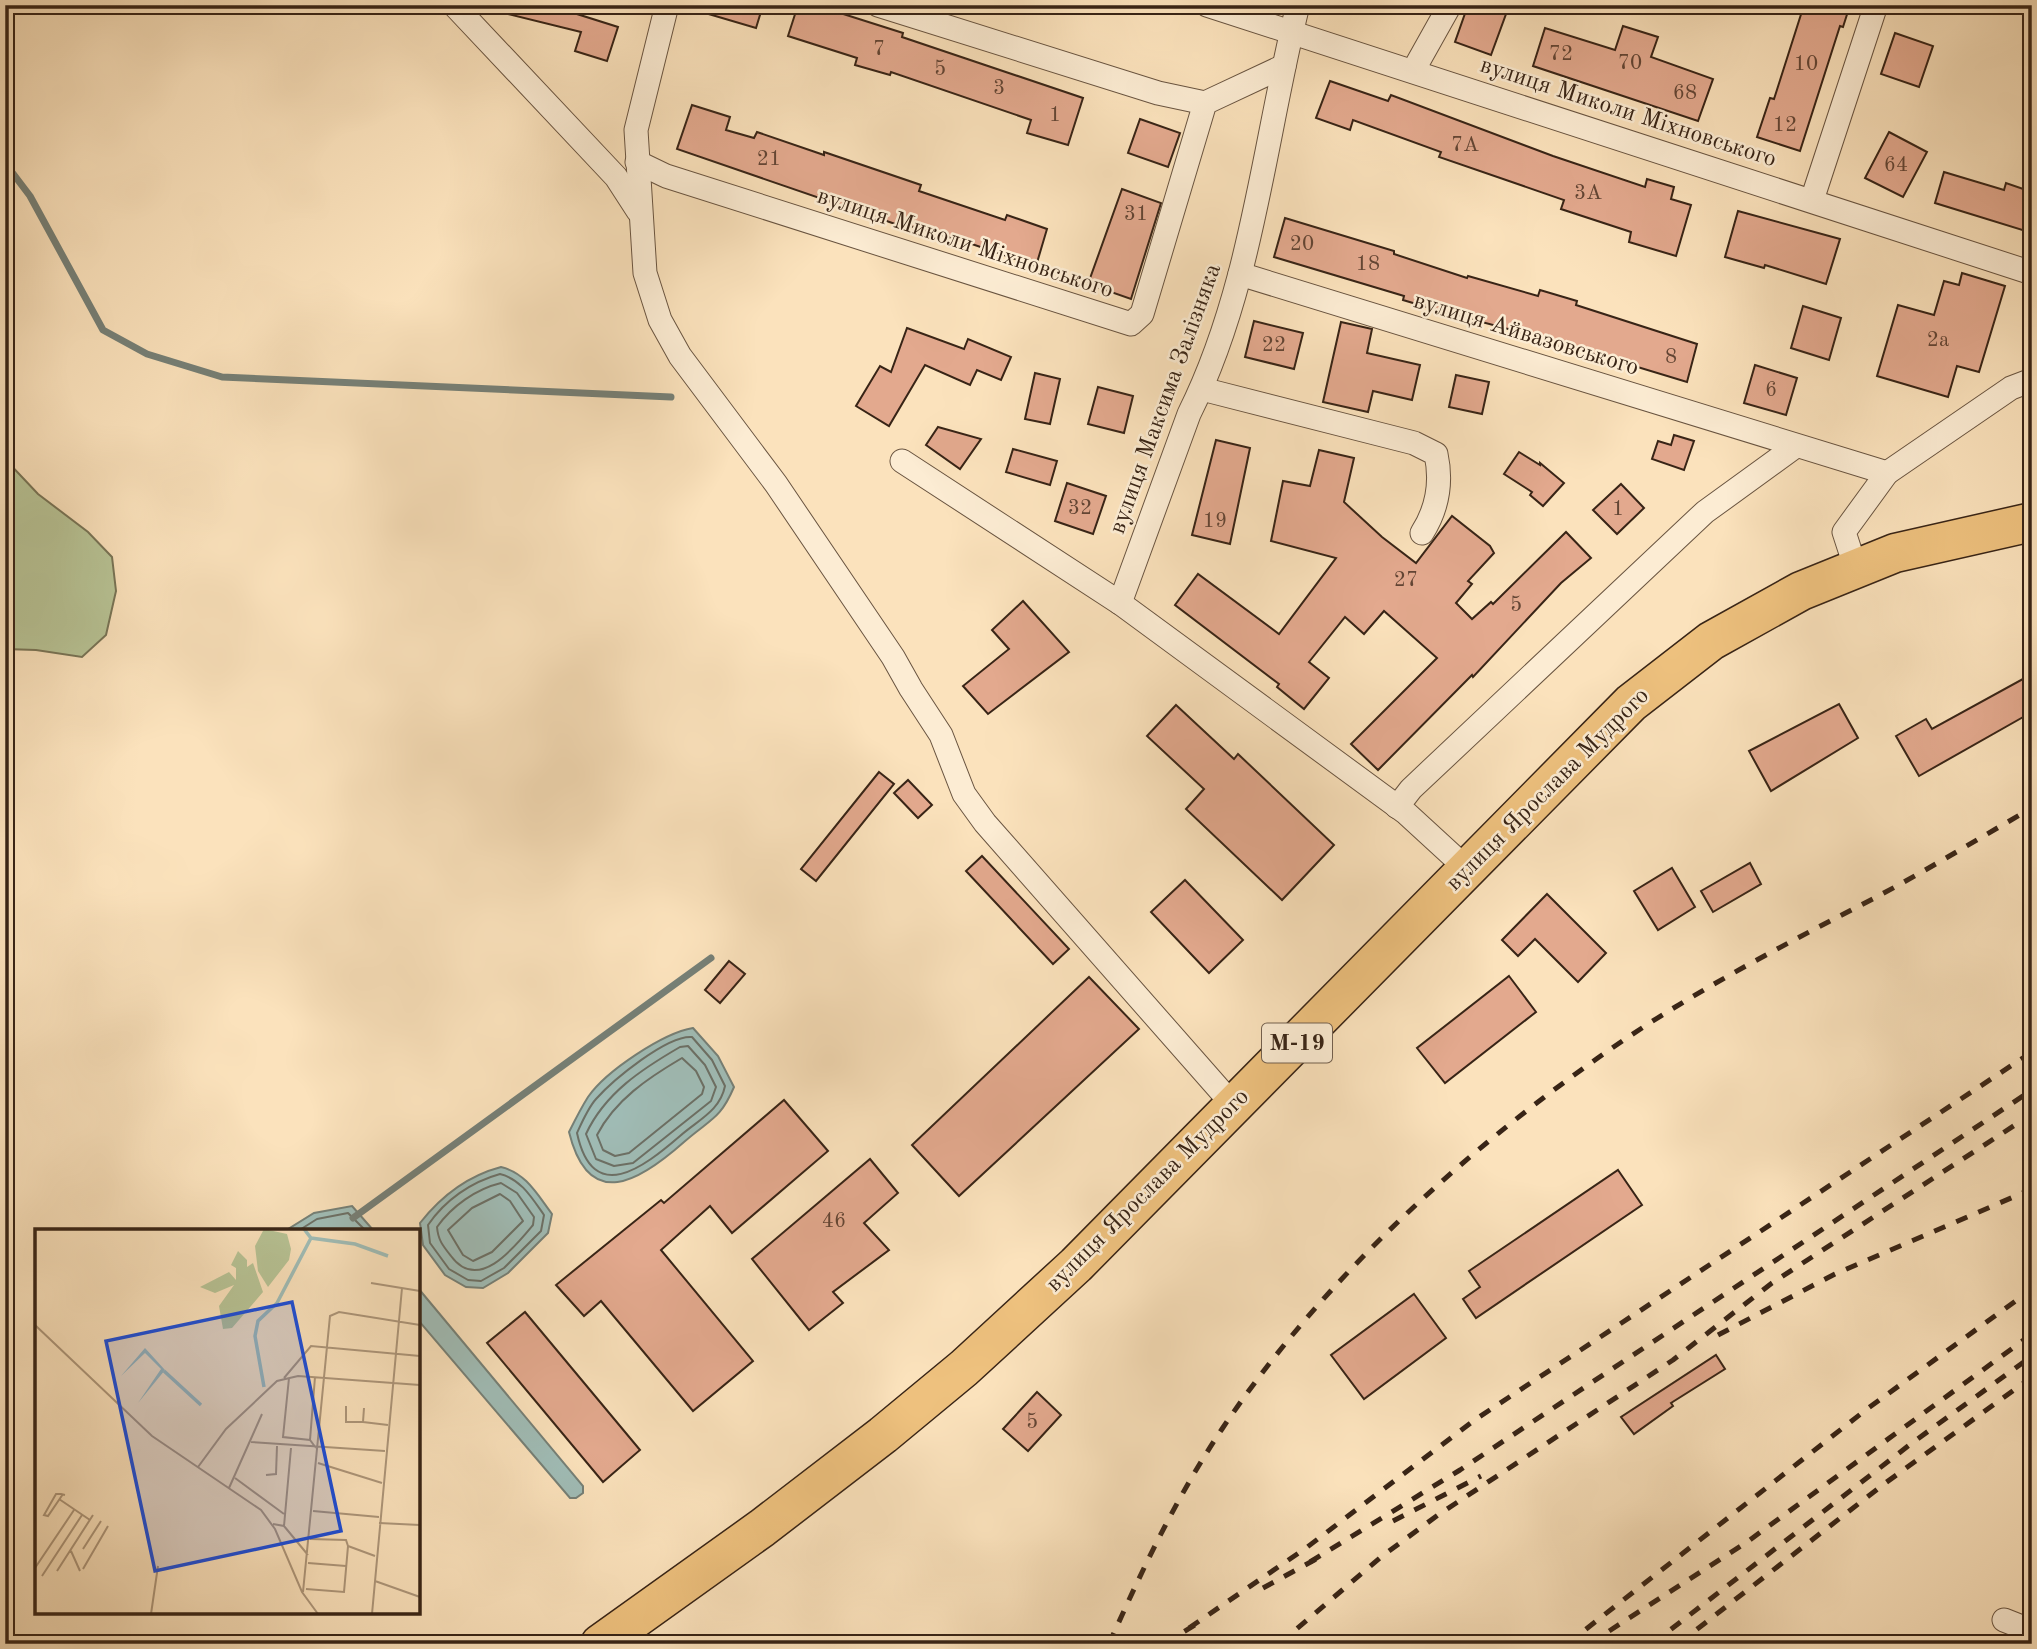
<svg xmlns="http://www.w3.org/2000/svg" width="2037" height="1649" font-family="'Old Standard TT',serif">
<rect width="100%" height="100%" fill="#fbe2bc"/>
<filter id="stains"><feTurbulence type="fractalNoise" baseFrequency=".00286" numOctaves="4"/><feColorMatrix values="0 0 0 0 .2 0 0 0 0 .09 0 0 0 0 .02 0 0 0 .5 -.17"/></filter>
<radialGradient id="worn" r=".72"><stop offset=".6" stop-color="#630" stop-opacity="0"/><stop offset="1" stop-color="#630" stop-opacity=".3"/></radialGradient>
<path fill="#b8c496" stroke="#787456" stroke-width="2" d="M5,459L38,494L88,532L112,557L116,591L106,635L82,657L36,650L5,649Z"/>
<g fill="#a0bdb7" stroke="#768077" stroke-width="2">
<path d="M693,1028L718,1056L734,1087C720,1120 710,1119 684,1142C640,1181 589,1213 569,1132C575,1120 581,1108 588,1097C606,1071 663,1033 693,1028Z"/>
<path d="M501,1167C526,1173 537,1194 552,1214L548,1233L508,1273L483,1288L466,1287L445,1275L423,1245L420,1223C442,1195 467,1176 501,1167Z"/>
<path d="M352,1206L374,1231H285L314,1213Z"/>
<path d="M418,1288L583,1486V1493L576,1498H570L418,1320Z"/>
</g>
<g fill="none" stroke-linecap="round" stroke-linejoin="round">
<g stroke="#6c7066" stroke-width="2">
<path d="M692,1037L712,1060L725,1086C720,1111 698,1120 680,1136C644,1167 593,1207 577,1133C582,1122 588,1108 596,1099C613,1080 667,1035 692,1037Z"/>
<path d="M680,1047L688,1046L705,1065L716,1087L711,1101L633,1163L614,1166L596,1159L586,1134C605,1093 642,1069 680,1047Z"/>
<path d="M682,1058L696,1071L704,1087L702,1094L629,1153L615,1156L603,1150L597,1135C615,1100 648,1078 682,1058Z"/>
<path d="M500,1174C521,1179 532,1198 544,1215L541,1231L504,1268L481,1281L468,1280L449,1269L430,1243L428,1225C445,1200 471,1182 500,1174Z"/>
<path d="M501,1183L517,1193L534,1217L533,1225C514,1248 478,1293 451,1256C443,1246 438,1240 437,1227C452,1206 476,1189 501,1183Z"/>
<path d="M500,1194L510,1201L523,1221L492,1252L473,1261L463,1255L448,1230L472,1208Z"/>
<path d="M298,1231L317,1219L348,1213L366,1231"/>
</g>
<g stroke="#768077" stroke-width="7">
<path d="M5,163L30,196L103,330L147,354L222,377L671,397"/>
<path d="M353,1218L711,958"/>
</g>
</g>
<g fill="#e3a98e" stroke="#382416" stroke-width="2">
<path d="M501,5H559L558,8L618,27L607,61L575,51L581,32L500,12Z"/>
<path d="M696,5H763L756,28L695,10Z"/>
<path d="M798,5H815L903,33L902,37L1083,98L1068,145L1027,133L1031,120L891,72L890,75L855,65L857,58L788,36Z"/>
<path d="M1468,5H1480L1506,14L1491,55L1455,42Z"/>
<path d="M1804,5H1850L1843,27L1840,26L1800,151L1757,137L1770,98L1774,99Z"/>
<path d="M1623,26L1658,37L1651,57L1713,79L1698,121L1533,66L1545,28L1615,50Z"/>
<path d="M1895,33L1933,46L1919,87L1881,74Z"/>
<path d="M1330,81L1388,101L1391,95L1553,156L1645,187L1647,179L1674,187L1671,199L1691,205L1676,256L1629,242L1631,232L1561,209L1564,200L1439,157L1441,152L1353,120L1350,130L1316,118Z"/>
<path d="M692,105L730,117L726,130L754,138L757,132L824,155V152L921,185L919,191L1005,220L1007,215L1047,229L1036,266L966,242L907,225V228L677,149Z"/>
<path d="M1140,119L1180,133L1168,167L1128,153Z"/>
<path d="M1889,132L1927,152L1903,197L1865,178Z"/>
<path d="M1944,172L2004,190L2006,183L2032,192V233L1935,203Z"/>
<path d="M1122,189L1161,203L1131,299L1088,284Z"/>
<path d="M1738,211L1840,239L1826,284L1765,265L1764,268L1725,257Z"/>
<path d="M1285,218L1394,251V254L1467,278L1468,276L1538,296L1540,290L1577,301L1576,305L1697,344L1687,382L1565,345L1564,348L1526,338L1527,334L1433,309L1403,300L1404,296L1274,257Z"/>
<path d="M1962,273L2005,286L1979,372L1957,366L1948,397L1877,376L1898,305L1934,315L1944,281L1959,285Z"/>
<path d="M1803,306L1841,318L1829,360L1791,348Z"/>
<path d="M1254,321L1303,333L1294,369L1245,357Z"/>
<path d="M1341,322L1372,329L1367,353L1420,365L1412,400L1373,391L1368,412L1323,402Z"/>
<path d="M907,328L964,349L968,339L1011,357L1001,380L977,370L970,385L925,365L889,426L856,406L880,366L891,372Z"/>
<path d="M1755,365L1797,378L1786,415L1744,403Z"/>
<path d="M1035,373L1060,379L1050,424L1025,419Z"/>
<path d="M1456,375L1489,382L1482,414L1449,407Z"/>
<path d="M1098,387L1133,396L1124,433L1088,424Z"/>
<path d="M938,427L981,439L960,469L926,445Z"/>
<path d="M1674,435L1694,441L1684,470L1652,459L1658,441L1671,445Z"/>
<path d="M1216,440L1250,448L1230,544L1192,535Z"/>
<path d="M1013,449L1057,461L1050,485L1006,472Z"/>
<path d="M1319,450L1354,458L1344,502L1382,537L1416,563L1452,516L1490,546L1494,553L1468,581L1472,584L1456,603L1472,619L1491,602L1493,604L1566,532L1591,558L1561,583L1473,677L1472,675L1378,770L1351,744L1437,658L1384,611L1364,634L1345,617L1309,662L1329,678L1304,709L1277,687L1279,684L1175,605L1198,574L1279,634L1336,558L1271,541L1283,481L1310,486Z"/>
<path d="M1519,452L1540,465V463L1564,483L1543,506L1530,495L1532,492L1504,474Z"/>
<path d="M1067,483L1106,496L1093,534L1055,521Z"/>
<path d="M1621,484L1644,508L1617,534L1593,510Z"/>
<path d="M1023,601L1069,652L988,714L963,686L1009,649L992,630Z"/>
<path d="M2032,674V712L1919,776L1896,736L1926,719L1932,729Z"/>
<path d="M1839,704L1858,738L1771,791L1749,751Z"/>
<path d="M1176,705L1234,759L1238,754L1334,845L1282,900L1186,809L1204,789L1147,736Z"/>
<path d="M879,772L894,784L816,881L801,869Z"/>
<path d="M908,780L932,805L918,818L894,793Z"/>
<path d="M982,856L1069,949L1053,964L966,871Z"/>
<path d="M1750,863L1761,884L1713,912L1701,891Z"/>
<path d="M1672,868L1695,907L1658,930L1634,891Z"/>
<path d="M1185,880L1243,940L1209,973L1151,912Z"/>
<path d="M1547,894L1606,953L1578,982L1535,939L1518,956L1502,940Z"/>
<path d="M729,961L745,974L720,1003L705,990Z"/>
<path d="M1509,976L1536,1012L1445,1083L1417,1048Z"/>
<path d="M1089,977L1139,1029L959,1196L912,1145Z"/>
<path d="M784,1100L828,1151L732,1233L710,1206L661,1250L753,1361L693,1411L601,1301L584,1316L556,1285L661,1200L664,1203Z"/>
<path d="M870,1159L898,1193L864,1223L889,1250L833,1292L843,1303L809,1330L752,1259Z"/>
<path d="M1618,1170L1642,1205L1476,1318L1463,1299L1480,1287L1469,1271Z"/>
<path d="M1414,1294L1446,1338L1364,1399L1331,1355Z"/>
<path d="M525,1312L640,1450L603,1482L487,1343Z"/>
<path d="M1716,1355L1725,1369L1671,1403L1673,1406L1634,1434L1621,1417Z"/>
<path d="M1037,1392L1061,1415L1028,1451L1003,1429Z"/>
</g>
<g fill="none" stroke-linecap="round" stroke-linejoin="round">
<defs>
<g id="street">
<path d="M454,5L616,177L638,211"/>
<path d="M667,5L636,130L645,273L660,320L680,356L776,484L893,657L911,689L941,735L964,794L985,823L1234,1106"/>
<path d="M878,5L1158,93L1205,103"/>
<path d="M1207,5L2032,273"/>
<path d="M1413,71L1450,5"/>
<path d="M637,162L666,176L1131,324L1142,314L1205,103L1284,66"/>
<path d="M1812,200L1876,5"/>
<path d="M1240,274L1887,473"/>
<path d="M1202,389L1414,443L1436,454C1442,482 1438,508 1422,533"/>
<path d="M902,461L1120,603L1406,813L1467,869"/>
<path d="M1856,569L1844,532L1887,473L2011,388L2032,380"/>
<path d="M1120,603L1189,414C1252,288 1264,141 1298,5"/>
<path d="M1397,807L1411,789L1705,512L1796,446"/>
<path d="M2004,1620L2032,1631"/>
</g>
<path id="highway" d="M600,1644L762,1528L883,1435L964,1368L1076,1265L1631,703L1711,641L1801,591L1895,553L2032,522"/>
</defs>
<use href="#street" stroke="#695440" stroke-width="25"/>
<use href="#highway" stroke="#382416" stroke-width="41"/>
<use href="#street" stroke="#fcecd3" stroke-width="23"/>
<use href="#highway" stroke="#eec17e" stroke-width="38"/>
<g stroke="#382416" stroke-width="5" stroke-dasharray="12 12" stroke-linecap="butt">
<path d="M1718,1335L1835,1274L2032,1189"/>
<path d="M1393,1521L1481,1476"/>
<path d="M1310,1562L1460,1470L2032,1090"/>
<path d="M1263,1588L1318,1558"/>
<path d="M1189,1628L1306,1548L1476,1419L2032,1052"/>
<path d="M1109,1644C1142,1570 1177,1496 1222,1429C1323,1278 1467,1148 1615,1046C1692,993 1776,949 1859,906C1918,876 1974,841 2032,808"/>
<path d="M1164,1644L1198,1623"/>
<path d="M1279,1644L1381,1557L1438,1515L1673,1360L1772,1283L2032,1114"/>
<path d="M1567,1644L1867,1409L2032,1289"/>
<path d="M1589,1644L1747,1542L2032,1334"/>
<path d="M1652,1644L1912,1443L2032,1356"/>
<path d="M1678,1644L1884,1484L2032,1377"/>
</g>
</g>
<g text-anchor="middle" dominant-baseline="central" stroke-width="5" stroke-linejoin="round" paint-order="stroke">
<g font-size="21" fill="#634534">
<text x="879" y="49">7</text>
<text x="1561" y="54">72</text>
<text x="1630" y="63">70</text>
<text x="1806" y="64">10</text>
<text x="940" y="69">5</text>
<text x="999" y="88">3</text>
<text x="1685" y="93">68</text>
<text x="1055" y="115">1</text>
<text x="1785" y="125">12</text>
<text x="1465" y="145">7А</text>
<text x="769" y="159">21</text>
<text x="1896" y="165">64</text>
<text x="1588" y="193">3А</text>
<text x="1136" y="214">31</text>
<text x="1302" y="244">20</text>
<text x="1368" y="264">18</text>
<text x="1938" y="340">2а</text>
<text x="1274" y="345">22</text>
<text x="1671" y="357">8</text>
<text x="1771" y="390">6</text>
<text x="1080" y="508">32</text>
<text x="1618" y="509">1</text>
<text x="1215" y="521">19</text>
<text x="1406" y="580">27</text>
<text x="1516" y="605">5</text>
<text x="834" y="1221">46</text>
<text x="1032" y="1422">5</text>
</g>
<rect fill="#fcecd3" stroke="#73604f" stroke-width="2" x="1262" y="1023.5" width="70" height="39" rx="5"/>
<g font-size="23" font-weight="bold" fill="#382416">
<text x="1297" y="1043">М-19</text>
</g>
<g font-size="24" fill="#382416" stroke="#fcecd3">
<text transform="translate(1628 113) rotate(18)">вулиця Миколи Міхновського</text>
<text transform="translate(965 244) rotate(18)">вулиця Миколи Міхновського</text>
<text transform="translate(1526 335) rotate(17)">вулиця Айвазовського</text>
<text transform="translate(1166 399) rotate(-70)">вулиця Максима Залізняка</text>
<text transform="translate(1548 790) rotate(-45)">вулиця Ярослава Мудрого</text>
<text transform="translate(1148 1191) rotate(-45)">вулиця Ярослава Мудрого</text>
</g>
</g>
<g transform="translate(35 1229)">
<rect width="385" height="385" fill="#fbe2bc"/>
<path d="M229,0L252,5L256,20L254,31L233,58L223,42L220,17ZM203,22L212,31V38L218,34L228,63L197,99L188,100L184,77L199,56L180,64L165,58L194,43L201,51V39L196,36Z" fill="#b8c496"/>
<path d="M110,119L130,141L103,174L126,140L110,124L86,147Z" fill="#a0bdb7"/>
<path fill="none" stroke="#a0bdb7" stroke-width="3.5" d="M269,0L276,9L320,15L353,27M129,142L166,176M229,158L220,107L223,92L242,74L276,9"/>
<path fill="none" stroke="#ad967a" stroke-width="2" d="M336,54L385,62M0,96L117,207L226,281L240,300L267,363L283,385M249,149L276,117L385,127M254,149L248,208L275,211L281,219M311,177V193H328L329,179M328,193L353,196M275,211L280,148M216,213L350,222M283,234L347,254M163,238L191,200L242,152L263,147L385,156M231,246L241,245L242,217M200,249L249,285M194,259L227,185M28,265L13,287L9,286L21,265H26L30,266M24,270L55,291M278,282L344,288M344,294L385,296M238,295L249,297L273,326M249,297L256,219M313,317L340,327M48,320L66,292M36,322L45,342M273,334L311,337M0,339L39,281M48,340L73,297M22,342L58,286M7,347L47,286M340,352L385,368M271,360L309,363L313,317L311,311L275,310M268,363L295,87L304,83L385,96M116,385L123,337M337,385L367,59"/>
<path fill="#1d4ed8" fill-opacity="0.15" stroke="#1d4ed8" stroke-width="3.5" d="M257,73L306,302L120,342L71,112Z"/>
<rect width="385" height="385" fill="none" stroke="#382416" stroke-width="3.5"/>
</g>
<rect width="2037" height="1649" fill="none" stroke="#fbe2bc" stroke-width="28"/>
<rect x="7" y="7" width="2023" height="1635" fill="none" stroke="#382416" stroke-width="3.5"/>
<rect x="14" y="14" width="2009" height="1621" fill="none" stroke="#382416" stroke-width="2"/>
<rect width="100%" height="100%" filter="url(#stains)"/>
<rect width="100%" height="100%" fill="url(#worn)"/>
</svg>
